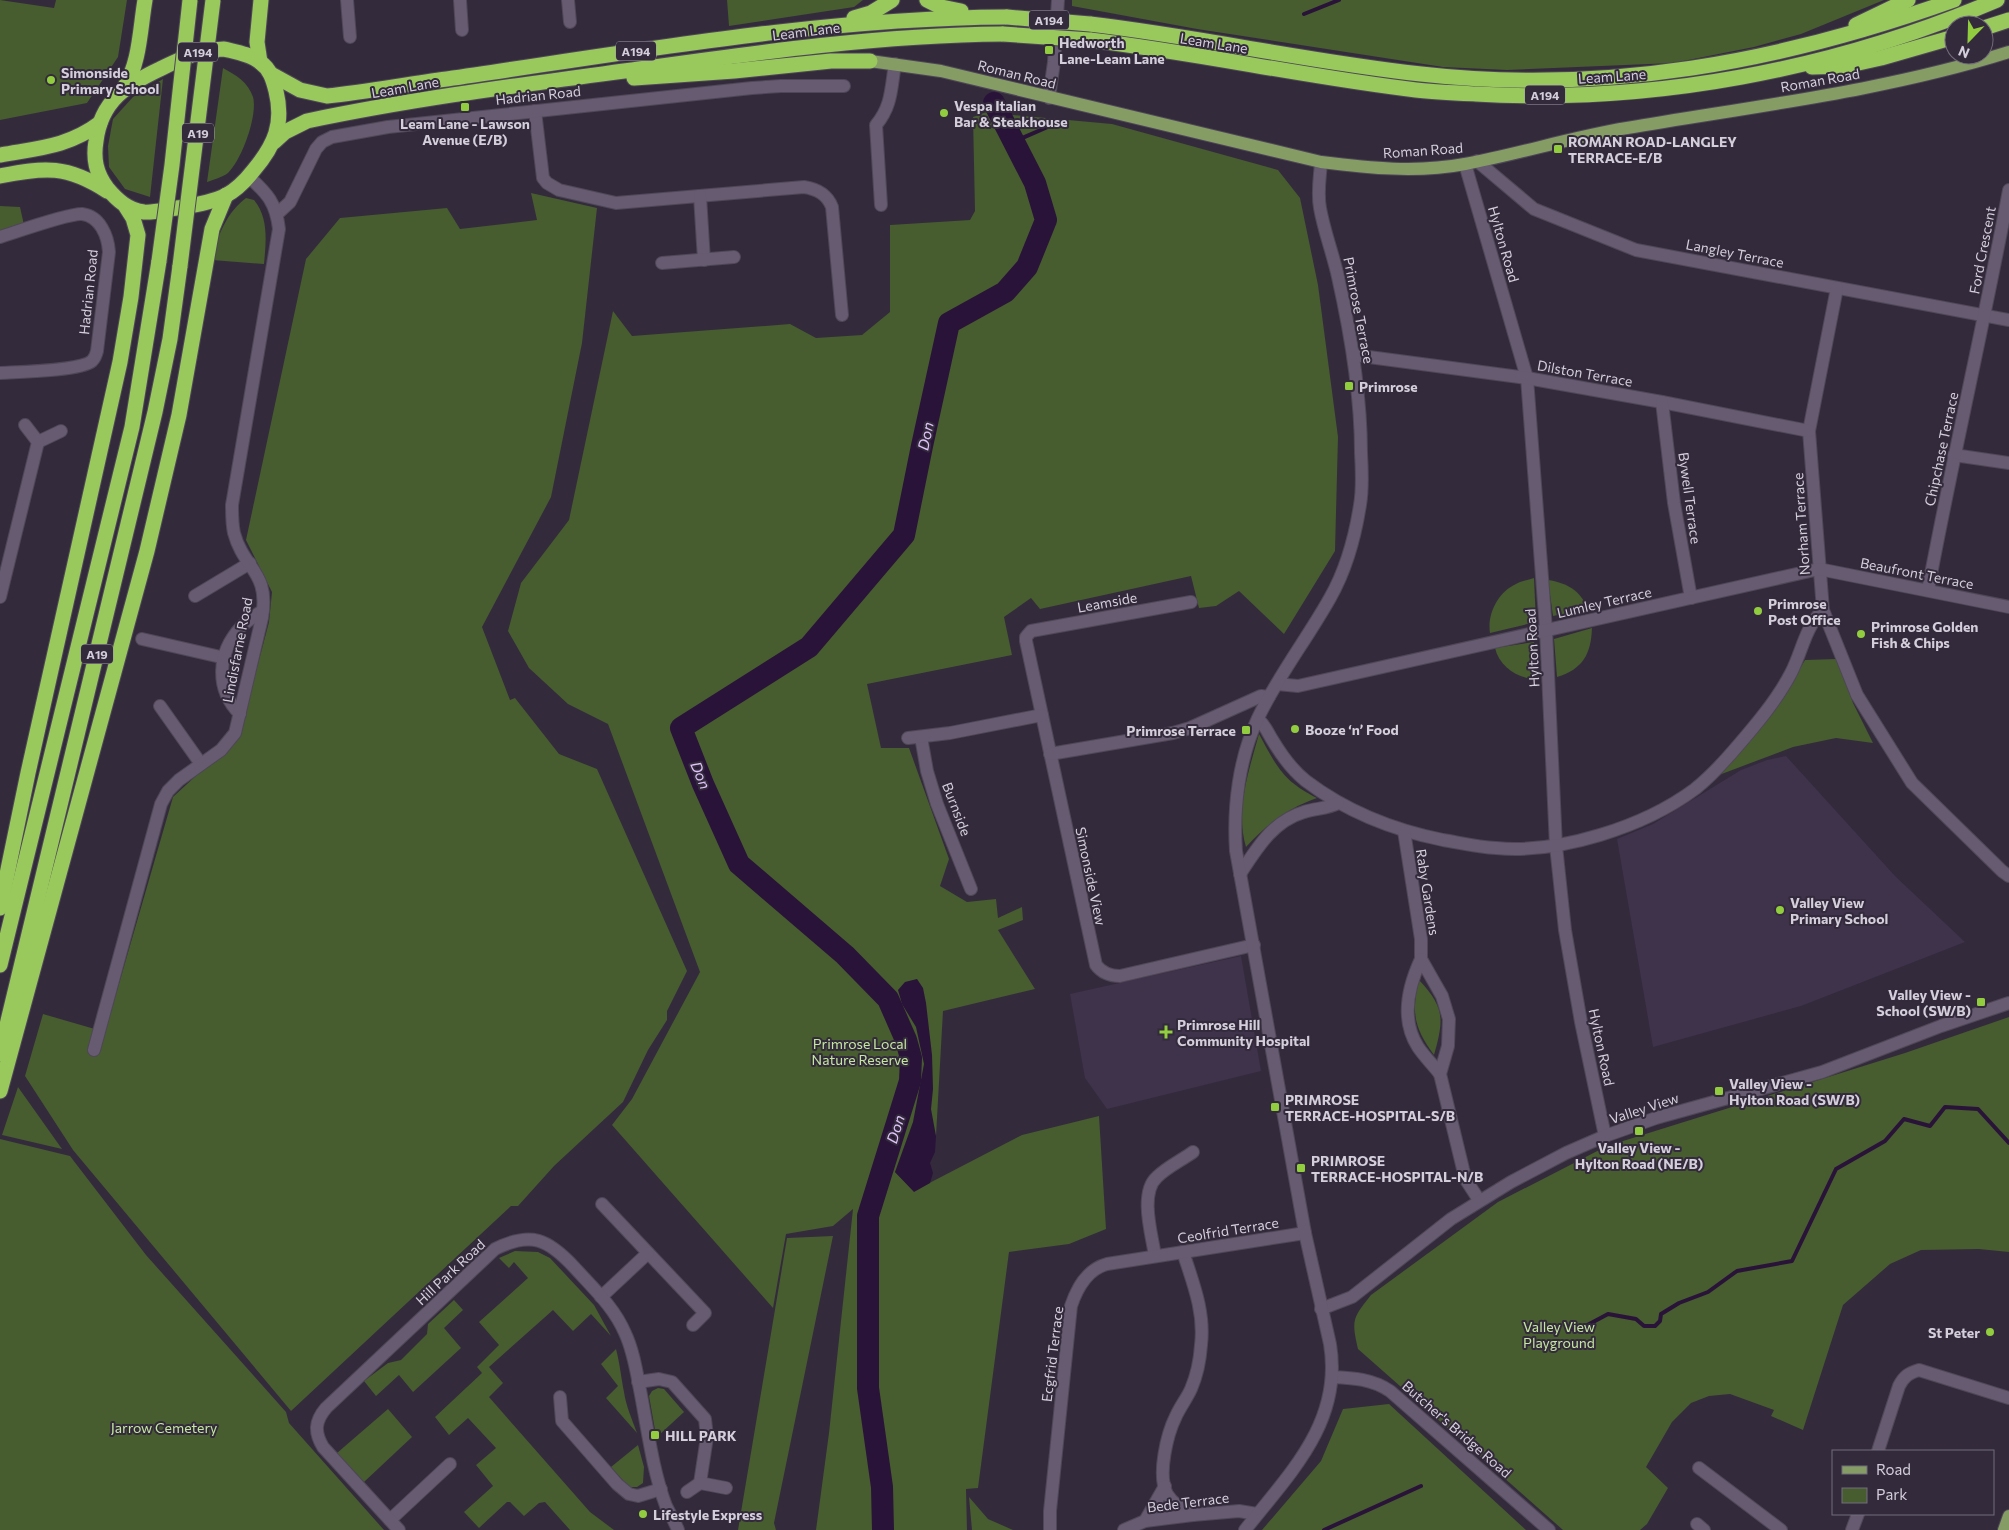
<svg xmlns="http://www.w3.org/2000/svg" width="2009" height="1530" font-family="Commissioner,sans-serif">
<rect width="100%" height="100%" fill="#332a3c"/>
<g fill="#3f324b">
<path d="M1786,756L1895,876L1965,942L1801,1006L1653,1047L1617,839L1653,824L1741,770L1767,760Z"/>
<path d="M1241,956L1261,1071L1107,1109L1085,1078L1070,994Z"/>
</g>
<g fill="#475c2f">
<path d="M0,0L54,8L56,0H127L118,57L87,103L0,120Z"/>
<path d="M727,0H863L854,7L729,26Z"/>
<path d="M1072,0H1884L1801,34L1754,47L1673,63L1507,70L1443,67L1197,29L1072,6Z"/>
<path d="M223,68C236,75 248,82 253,97C258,115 242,160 228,173C223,177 213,180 207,182Z"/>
<path d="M163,79L150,197L125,189L109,167L108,146L113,119L133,97Z"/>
<path d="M1000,107L1002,114L1112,124L1278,170L1300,198L1318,285L1338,437L1335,551L1284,634L1239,591L1216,606L1199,608L1191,576L1040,609L1031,598L1004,617L1012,655L867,684L881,748H909L949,859L940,886L967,902L996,899L998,918L1022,907L1023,920L998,930L1035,989L943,1011L936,1136L895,1172L914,1191L1022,1135L1099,1116L1106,1229L1069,1244L1009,1252L978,1488L966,1489L967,1530H816L829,1433L853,1209L833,1226L786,1234L773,1308L612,1125L632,1099L700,972L608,724L568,704L529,668L508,631L521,583L569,520L613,311L632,336L790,324L816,338L862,335L890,312V225L970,220L975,211L973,117Z"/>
<path d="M531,193L597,208L582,343L551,497L482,627L510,700L515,698L559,754L597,769L687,971L667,1011V1020L648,1050L623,1102L554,1166L518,1206H511L291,1411L73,1150L25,1076L43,1014L105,1032L173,797L239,736L269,622L272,592L246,540L306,259L340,218L447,208L460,229L537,220Z"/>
<path d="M246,198L254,200C269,218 266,242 264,264L212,260C217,237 226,213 246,198Z"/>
<path d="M0,206L20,207L24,225L0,232Z"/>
<path d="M1534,578L1536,622L1490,633C1487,614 1498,592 1516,584C1521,581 1528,580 1534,578Z"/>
<path d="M1548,580C1567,583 1580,590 1588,609L1553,616Z"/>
<path d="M1592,628C1591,654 1583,669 1557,677L1554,639Z"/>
<path d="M1534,642L1540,680C1520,679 1500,669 1495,648Z"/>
<path d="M1837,659L1853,703L1873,743L1836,738L1793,747L1719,775C1753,740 1781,702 1805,660Z"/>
<path d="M1259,734C1277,767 1283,781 1317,798C1288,808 1267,824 1246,847C1235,810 1249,770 1259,734Z"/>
<path d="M1419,980C1445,1008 1444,1019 1434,1055C1414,1028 1411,1012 1419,980Z"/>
<path d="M2009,1017V1252L1979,1249L1921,1250L1890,1264L1843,1305L1803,1430L1771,1416L1774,1410L1730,1394L1709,1396L1691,1403L1672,1422L1646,1467L1668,1488L1647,1524L1640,1530H1563L1358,1349C1351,1319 1353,1318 1371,1295L1498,1202L1607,1146L1905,1053Z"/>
<path d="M18,1087L62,1149L2,1135Z"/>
<path d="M0,1139L70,1156L146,1255L286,1412L289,1423L384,1530H0Z"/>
<path d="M833,1236L774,1523L776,1530H738L787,1238Z"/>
<path d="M515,1251L538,1252L550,1258L594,1305L611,1336L591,1314L573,1331L553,1310L489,1367L503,1383L489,1397L590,1512L614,1530H570L545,1502L539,1503L524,1516L510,1502H507L479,1528L464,1512L493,1486L476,1465L496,1448L468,1418L449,1435L435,1417L482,1373L477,1367L499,1345L479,1322L528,1278L514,1262L509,1268L499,1258Z"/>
<path d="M454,1300L463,1310L444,1328L461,1348L413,1392L399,1375L376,1396L364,1381L388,1363L401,1360L427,1334L428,1324Z"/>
<path d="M616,1349C620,1364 621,1377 624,1392C626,1406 632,1419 637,1433L606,1398L618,1386L601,1364Z"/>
<path d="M658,1388L664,1389L684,1412L658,1436L655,1430L649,1396L652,1391Z"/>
<path d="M1389,1404L1526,1530H1262L1321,1461L1343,1409Z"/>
<path d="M388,1409L412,1437L364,1482L337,1453Z"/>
<path d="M638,1445L644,1467L643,1483L637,1487H629L611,1467Z"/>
<path d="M969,1497L988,1519L1013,1530H972Z"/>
</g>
<path fill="#291339" d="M917,979L923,988L926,1003L932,1055L933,1089L931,1109L936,1136L935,1152L930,1163L933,1173L930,1183L914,1192L895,1172L913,1122L924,1064L916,1027L902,1004L898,990L905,982Z"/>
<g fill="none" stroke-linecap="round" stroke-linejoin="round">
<g stroke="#291339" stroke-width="4">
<path d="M1304,14L1339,0"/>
<path d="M1013,142L1059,122"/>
<path d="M1568,1329H1580L1608,1314L1636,1319L1644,1326H1655L1660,1321L1661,1314L1679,1303L1708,1292L1737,1271L1792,1261L1836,1169L1885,1141L1904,1119L1930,1126L1945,1107L1978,1109L2009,1143"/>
<path d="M1324,1530L1421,1486"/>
</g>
<path stroke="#291339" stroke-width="22" d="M883,1530L882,1487L868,1388V1216L910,1081L911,1058L906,1040L888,999L845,955L739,864L703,784L681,728L809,647L904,535L922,446L949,323L1005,292L1027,267L1046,220L1035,183L994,103"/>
<defs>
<g id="minor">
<path d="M347,0L350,37"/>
<path d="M460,0L462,30"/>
<path d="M568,0L570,22"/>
<path d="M1049,98L1054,62L1058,0"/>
<path d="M535,111L543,178L547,183L559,190L616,203L804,187C817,189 827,194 832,207L842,315"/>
<path d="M1477,161L1534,209L1636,250L2009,320"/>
<path d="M1465,164L1527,378L1546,630L1556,846L1565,930L1581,1022L1605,1136"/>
<path d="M700,196L704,260"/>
<path d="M881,205L876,125C892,106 891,88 895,64"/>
<path d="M277,214L290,202L316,149L322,142L332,137L388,127L752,88L781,86H844"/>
<path d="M0,237C16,232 69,213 82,214C100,216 108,236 109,252L97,351C96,355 95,358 92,361C80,371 18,372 0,373"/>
<path d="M662,263L734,257"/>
<path d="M1837,288L1809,431L1823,610L1857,695L1912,783L2002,871L2009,876"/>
<path d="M1354,355L1527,378L1662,402L1809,431"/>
<path d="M1662,402L1674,503L1691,598"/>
<path d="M38,442L61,431"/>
<path d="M1954,455L2009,463"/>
<path d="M1928,590C1953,456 1984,324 2009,190"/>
<path d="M195,596L250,563"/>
<path d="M0,597L38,442L25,425"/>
<path d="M1191,602L1031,631L1026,637V641L1096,965C1102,973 1110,976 1120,976L1254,945"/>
<path d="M142,639L225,658"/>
<path d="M1277,684L1298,686L1819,569L2009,607"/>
<path d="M160,706L201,764"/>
<path d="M240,714C215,689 217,653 241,627C247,620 256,616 263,610"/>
<path d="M1258,719C1265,725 1268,733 1273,741C1282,756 1292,770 1306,781C1347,812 1393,830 1443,840C1461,843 1478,847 1496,848C1559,854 1644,827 1695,789C1710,777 1723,763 1735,749C1755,726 1777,700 1791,673C1802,652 1805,627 1823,610"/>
<path d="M921,737L927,771L937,804L971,889"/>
<path d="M908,738L950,733L1042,715"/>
<path d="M1050,754L1173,733L1190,728L1261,696L1269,697"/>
<path d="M1404,831L1421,939V959L1442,996L1449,1019L1448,1046L1440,1074L1463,1169L1466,1180L1479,1200"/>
<path d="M1240,874C1257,848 1273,821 1304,812C1316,808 1327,809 1338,803"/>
<path d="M1421,959C1408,987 1400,1019 1418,1047C1424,1056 1433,1065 1440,1074"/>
<path d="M94,1050L161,804L168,791L179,780L221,750L235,733L262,618C270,571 244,570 234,533C232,524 232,515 232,505L279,229C276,203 268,194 248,176"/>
<path d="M602,1204L705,1313L693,1325"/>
<path d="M1183,1252C1193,1283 1205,1312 1201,1345C1200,1360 1197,1375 1191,1389C1187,1398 1180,1407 1176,1416C1167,1434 1157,1475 1167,1494C1173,1504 1183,1510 1193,1515"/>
<path d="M1155,1256C1152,1235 1139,1193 1157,1177C1167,1167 1182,1160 1193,1152"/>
<path d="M601,1297L648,1253"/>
<path d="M1321,1309L1352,1297L1451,1219L1511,1182L1566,1153L1605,1136L1656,1118L1822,1072L1941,1026L2009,1003"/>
<path d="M1332,1377C1354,1378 1372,1379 1390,1391L1549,1530"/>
<path d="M638,1382L659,1379L672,1382L705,1419L707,1437L700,1483"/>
<path d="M560,1397L562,1421L617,1484L629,1494L638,1496L661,1489"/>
<path d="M1878,1451L1899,1386C1904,1376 1909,1373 1919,1370L2009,1398"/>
<path d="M1699,1468L1781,1530"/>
<path d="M687,1492L700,1483L726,1488"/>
<path d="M390,1520L450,1464"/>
<path d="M1145,1521L1165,1486"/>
<path d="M1697,1524L1704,1530"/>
<path d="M399,1530L323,1447C314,1432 315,1421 326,1408L495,1249C531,1231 548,1239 574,1267C593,1288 614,1307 625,1333C634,1352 637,1375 641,1395C648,1432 653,1471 666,1506C670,1514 675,1522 678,1530"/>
<path d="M1050,1530V1511L1071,1306C1077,1288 1088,1269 1107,1264L1305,1233"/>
<path d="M1124,1530L1145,1521L1193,1515L1239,1511L1257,1514"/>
<path d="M1245,1530C1290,1473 1343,1422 1330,1344L1305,1233L1236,851C1233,807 1239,758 1258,718C1278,676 1307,639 1330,598C1346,570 1355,537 1360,505C1363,488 1362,470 1361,453C1361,393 1351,335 1338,277C1333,254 1324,231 1320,208C1317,192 1320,178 1321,162"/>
<path d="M1852,1530L1858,1514"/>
</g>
<g id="major">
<path d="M870,61L941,71L1321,162C1369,168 1417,173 1465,164C1519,154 1572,137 1627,128C1755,106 1885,91 2009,52"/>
<path d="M2004,1530L2009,1516"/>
</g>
<g id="highway">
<path d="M927,0L941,7L961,11"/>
<path d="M854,18L871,13L892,0"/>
<path d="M1090,24C1201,37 1310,62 1421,74C1605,95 1781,62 1954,0"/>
<path d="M1856,25L1908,0"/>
<path d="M1984,28L2009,20"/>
<path d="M1090,40C1199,53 1306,77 1416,90C1435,92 1456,93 1476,94C1653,104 1833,70 1997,0"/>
<path d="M224,49C236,52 250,54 260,62C270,69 273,79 276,91C284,124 275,145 253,171C246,180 236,190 225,196C210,203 194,205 177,208C167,209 154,213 144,212C128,210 117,200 107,188C96,173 93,159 96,141C101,101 126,85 160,69C182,58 200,50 224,49Z"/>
<path d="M260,62L257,42L261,0"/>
<path d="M1812,67L1845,66L1881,58L1954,37"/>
<path d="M271,74L300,90L327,96C368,92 407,84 447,79C633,52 820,18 1007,17"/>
<path d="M634,78L734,71L831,61H870"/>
<path d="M124,88C140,63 140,29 145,0"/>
<path d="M274,142L285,132L307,121C416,98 528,84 639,69C760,52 881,35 1003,34"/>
<path d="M0,155C38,148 68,147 100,123"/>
<path d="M0,176C45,167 67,165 107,191"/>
<path d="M0,908L28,773L120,362L131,297L138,235L133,218L126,207"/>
<path d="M0,965L132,427L159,261"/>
<path d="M0,1054L155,412L170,339L180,266"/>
<path d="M0,1091L147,551L179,415L212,229L226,195"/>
</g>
</defs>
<use href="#minor" stroke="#4f4757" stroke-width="14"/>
<use href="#major" stroke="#4f4757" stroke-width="14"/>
<use href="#highway" stroke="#4f4757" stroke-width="17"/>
<use href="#minor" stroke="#665b70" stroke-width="12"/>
<use href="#major" stroke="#859d65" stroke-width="12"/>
<use href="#highway" stroke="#99c95d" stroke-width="15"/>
<defs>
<g id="highway-bridge">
<path d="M1007,17L1090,24"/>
<path d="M1003,34L1090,40"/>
<path d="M159,261L172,165L190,0"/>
<path d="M180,266L213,0"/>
</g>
</defs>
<use href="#highway-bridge" stroke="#4f4757" stroke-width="17" stroke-linecap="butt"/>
<use href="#highway-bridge" stroke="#99c95d" stroke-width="15"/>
</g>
<g fill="#92cd3f" stroke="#332a3c" stroke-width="2">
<rect x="1044" y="45" width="10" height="10" rx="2.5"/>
<circle cx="51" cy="80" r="5"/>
<rect x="460" y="102" width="10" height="10" rx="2.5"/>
<circle cx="944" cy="113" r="5"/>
<rect x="1553" y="144" width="10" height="10" rx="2.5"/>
<rect x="1344" y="381" width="10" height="10" rx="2.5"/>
<circle cx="1758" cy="611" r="5"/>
<circle cx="1861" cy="634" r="5"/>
<circle cx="1295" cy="729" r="5"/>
<rect x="1241" y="725" width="10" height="10" rx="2.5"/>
<circle cx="1780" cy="910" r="5"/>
<rect x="1976" y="997" width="10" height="10" rx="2.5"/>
<path d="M1163.5 1024.5h5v5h5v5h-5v5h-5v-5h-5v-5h5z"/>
<rect x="1714" y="1086" width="10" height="10" rx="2.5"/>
<rect x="1270" y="1102" width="10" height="10" rx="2.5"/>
<rect x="1634" y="1126" width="10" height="10" rx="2.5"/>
<rect x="1296" y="1163" width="10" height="10" rx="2.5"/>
<circle cx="1990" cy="1332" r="5"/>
<rect x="650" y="1430" width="10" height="10" rx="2.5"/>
<circle cx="643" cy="1514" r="5"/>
</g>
<g text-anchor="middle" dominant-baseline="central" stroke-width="4" stroke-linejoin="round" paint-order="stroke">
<g fill="#332a3c" stroke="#a49dab" stroke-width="1">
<rect x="1029" y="10.5" width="40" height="19" rx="4"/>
<rect x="616" y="41.5" width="40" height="19" rx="4"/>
<rect x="178" y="42.5" width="40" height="19" rx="4"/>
<rect x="1525" y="85.5" width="40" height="19" rx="4"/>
<rect x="182" y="123.5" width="32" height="19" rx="4"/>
<rect x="81" y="644.5" width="32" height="19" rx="4"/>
</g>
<g font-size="12" font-weight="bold" fill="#d4cedb">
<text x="1049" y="20">A194</text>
<text x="636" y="51">A194</text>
<text x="198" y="52">A194</text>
<text x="1545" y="95">A194</text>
<text x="198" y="133">A19</text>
<text x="97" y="654">A19</text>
</g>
<g font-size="14" fill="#d4cedb" stroke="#332a3c">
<text transform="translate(806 31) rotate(-7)">Leam Lane</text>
<text transform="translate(1214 43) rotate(9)">Leam Lane</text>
<text transform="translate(1017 74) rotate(14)">Roman Road</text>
<text transform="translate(1612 76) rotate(-4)">Leam Lane</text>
<text transform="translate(1820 80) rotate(-10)">Roman Road</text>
<text transform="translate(405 87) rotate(-10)">Leam Lane</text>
<text transform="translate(538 95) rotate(-6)">Hadrian Road</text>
<text transform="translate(1423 150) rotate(-4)">Roman Road</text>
<text transform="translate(1504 244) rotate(74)">Hylton Road</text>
<text transform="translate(1982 250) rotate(-79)">Ford Crescent</text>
<text transform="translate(1735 253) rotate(11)">Langley Terrace</text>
<text transform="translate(88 292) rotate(-84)">Hadrian Road</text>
<text transform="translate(1359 310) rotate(79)">Primrose Terrace</text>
<text transform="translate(1585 373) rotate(10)">Dilston Terrace</text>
<text transform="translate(1941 449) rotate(-78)">Chipchase Terrace</text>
<text transform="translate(1690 498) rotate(82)">Bywell Terrace</text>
<text transform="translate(1801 524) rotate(-94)">Norham Terrace</text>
<text transform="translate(1917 573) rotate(11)">Beaufront Terrace</text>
<text transform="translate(1107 602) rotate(-10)">Leamside</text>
<text transform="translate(1604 602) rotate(-13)">Lumley Terrace</text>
<text transform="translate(1532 648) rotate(-93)">Hylton Road</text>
<text transform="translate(237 650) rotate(-79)">Lindisfarne Road</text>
<text transform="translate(957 809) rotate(69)">Burnside</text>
<text transform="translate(1091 876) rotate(78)">Simonside View</text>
<text transform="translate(1428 892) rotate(81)">Raby Gardens</text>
<text transform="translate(1602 1047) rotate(78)">Hylton Road</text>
<text transform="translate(1644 1108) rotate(-18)">Valley View</text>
<text transform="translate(1228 1230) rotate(-9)">Ceolfrid Terrace</text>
<text transform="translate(450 1272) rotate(-43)">Hill Park Road</text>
<text transform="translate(1052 1354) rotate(-83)">Ecgfrid Terrace</text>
<text transform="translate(1457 1429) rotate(41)">Butcher's Bridge Road</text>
<text transform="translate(1188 1502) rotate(-7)">Bede Terrace</text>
</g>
<g font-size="14" font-weight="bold" fill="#d4cedb" stroke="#332a3c" text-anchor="start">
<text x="1059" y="42">Hedworth<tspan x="1059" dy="16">Lane-Leam Lane</tspan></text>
<text x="61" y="72">Simonside<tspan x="61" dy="16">Primary School</tspan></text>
<text x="954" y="105">Vespa Italian<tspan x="954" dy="16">Bar &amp; Steakhouse</tspan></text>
<text x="465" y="123" text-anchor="middle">Leam Lane - Lawson<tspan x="465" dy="16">Avenue (E/B)</tspan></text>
<text x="1568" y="141">ROMAN ROAD-LANGLEY<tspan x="1568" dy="16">TERRACE-E/B</tspan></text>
<text x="1359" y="386">Primrose</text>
<text x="1768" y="603">Primrose<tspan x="1768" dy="16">Post Office</tspan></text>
<text x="1871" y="626">Primrose Golden<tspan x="1871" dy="16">Fish &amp; Chips</tspan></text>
<text x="1305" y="729">Booze ‘n’ Food</text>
<text x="1236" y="730" text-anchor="end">Primrose Terrace</text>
<text x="1790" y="902">Valley View<tspan x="1790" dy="16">Primary School</tspan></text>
<text x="1971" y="994" text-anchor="end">Valley View -<tspan x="1971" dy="16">School (SW/B)</tspan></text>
<text x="1177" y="1024">Primrose Hill<tspan x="1177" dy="16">Community Hospital</tspan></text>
<text x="1729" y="1083">Valley View -<tspan x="1729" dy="16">Hylton Road (SW/B)</tspan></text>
<text x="1285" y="1099">PRIMROSE<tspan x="1285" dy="16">TERRACE-HOSPITAL-S/B</tspan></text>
<text x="1639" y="1147" text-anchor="middle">Valley View -<tspan x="1639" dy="16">Hylton Road (NE/B)</tspan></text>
<text x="1311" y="1160">PRIMROSE<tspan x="1311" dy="16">TERRACE-HOSPITAL-N/B</tspan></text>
<text x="1980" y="1332" text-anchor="end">St Peter</text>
<text x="665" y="1435">HILL PARK</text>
<text x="653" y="1514">Lifestyle Express</text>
</g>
<g font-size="14" fill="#c5e89f" stroke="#332a3c">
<text x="860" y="1043">Primrose Local<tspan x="860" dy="16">Nature Reserve</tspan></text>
<text x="1559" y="1326">Valley View<tspan x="1559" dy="16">Playground</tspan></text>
<text x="164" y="1427">Jarrow Cemetery</text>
</g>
<g font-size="15" font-style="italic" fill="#e0c3fb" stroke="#332a3c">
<text transform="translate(925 436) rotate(-78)">Don</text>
<text transform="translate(701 775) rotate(67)">Don</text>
<text transform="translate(895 1129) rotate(-73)">Don</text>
</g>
</g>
<rect x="1832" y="1450" width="162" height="65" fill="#332a3c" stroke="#736c7c"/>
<rect x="1842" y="1466" width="25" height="8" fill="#859d65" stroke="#736c7c"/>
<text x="1876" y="1475" font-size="15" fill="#d4cedb">Road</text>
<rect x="1842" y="1488" width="25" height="15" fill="#475c2f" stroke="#736c7c"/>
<text x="1876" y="1500" font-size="15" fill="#d4cedb">Park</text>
<g transform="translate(1969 40) rotate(203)"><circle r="24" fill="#332a3c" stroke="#736c7c"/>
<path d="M0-4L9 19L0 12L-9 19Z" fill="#92cd3f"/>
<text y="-8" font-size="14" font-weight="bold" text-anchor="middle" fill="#d4cedb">N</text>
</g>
</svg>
